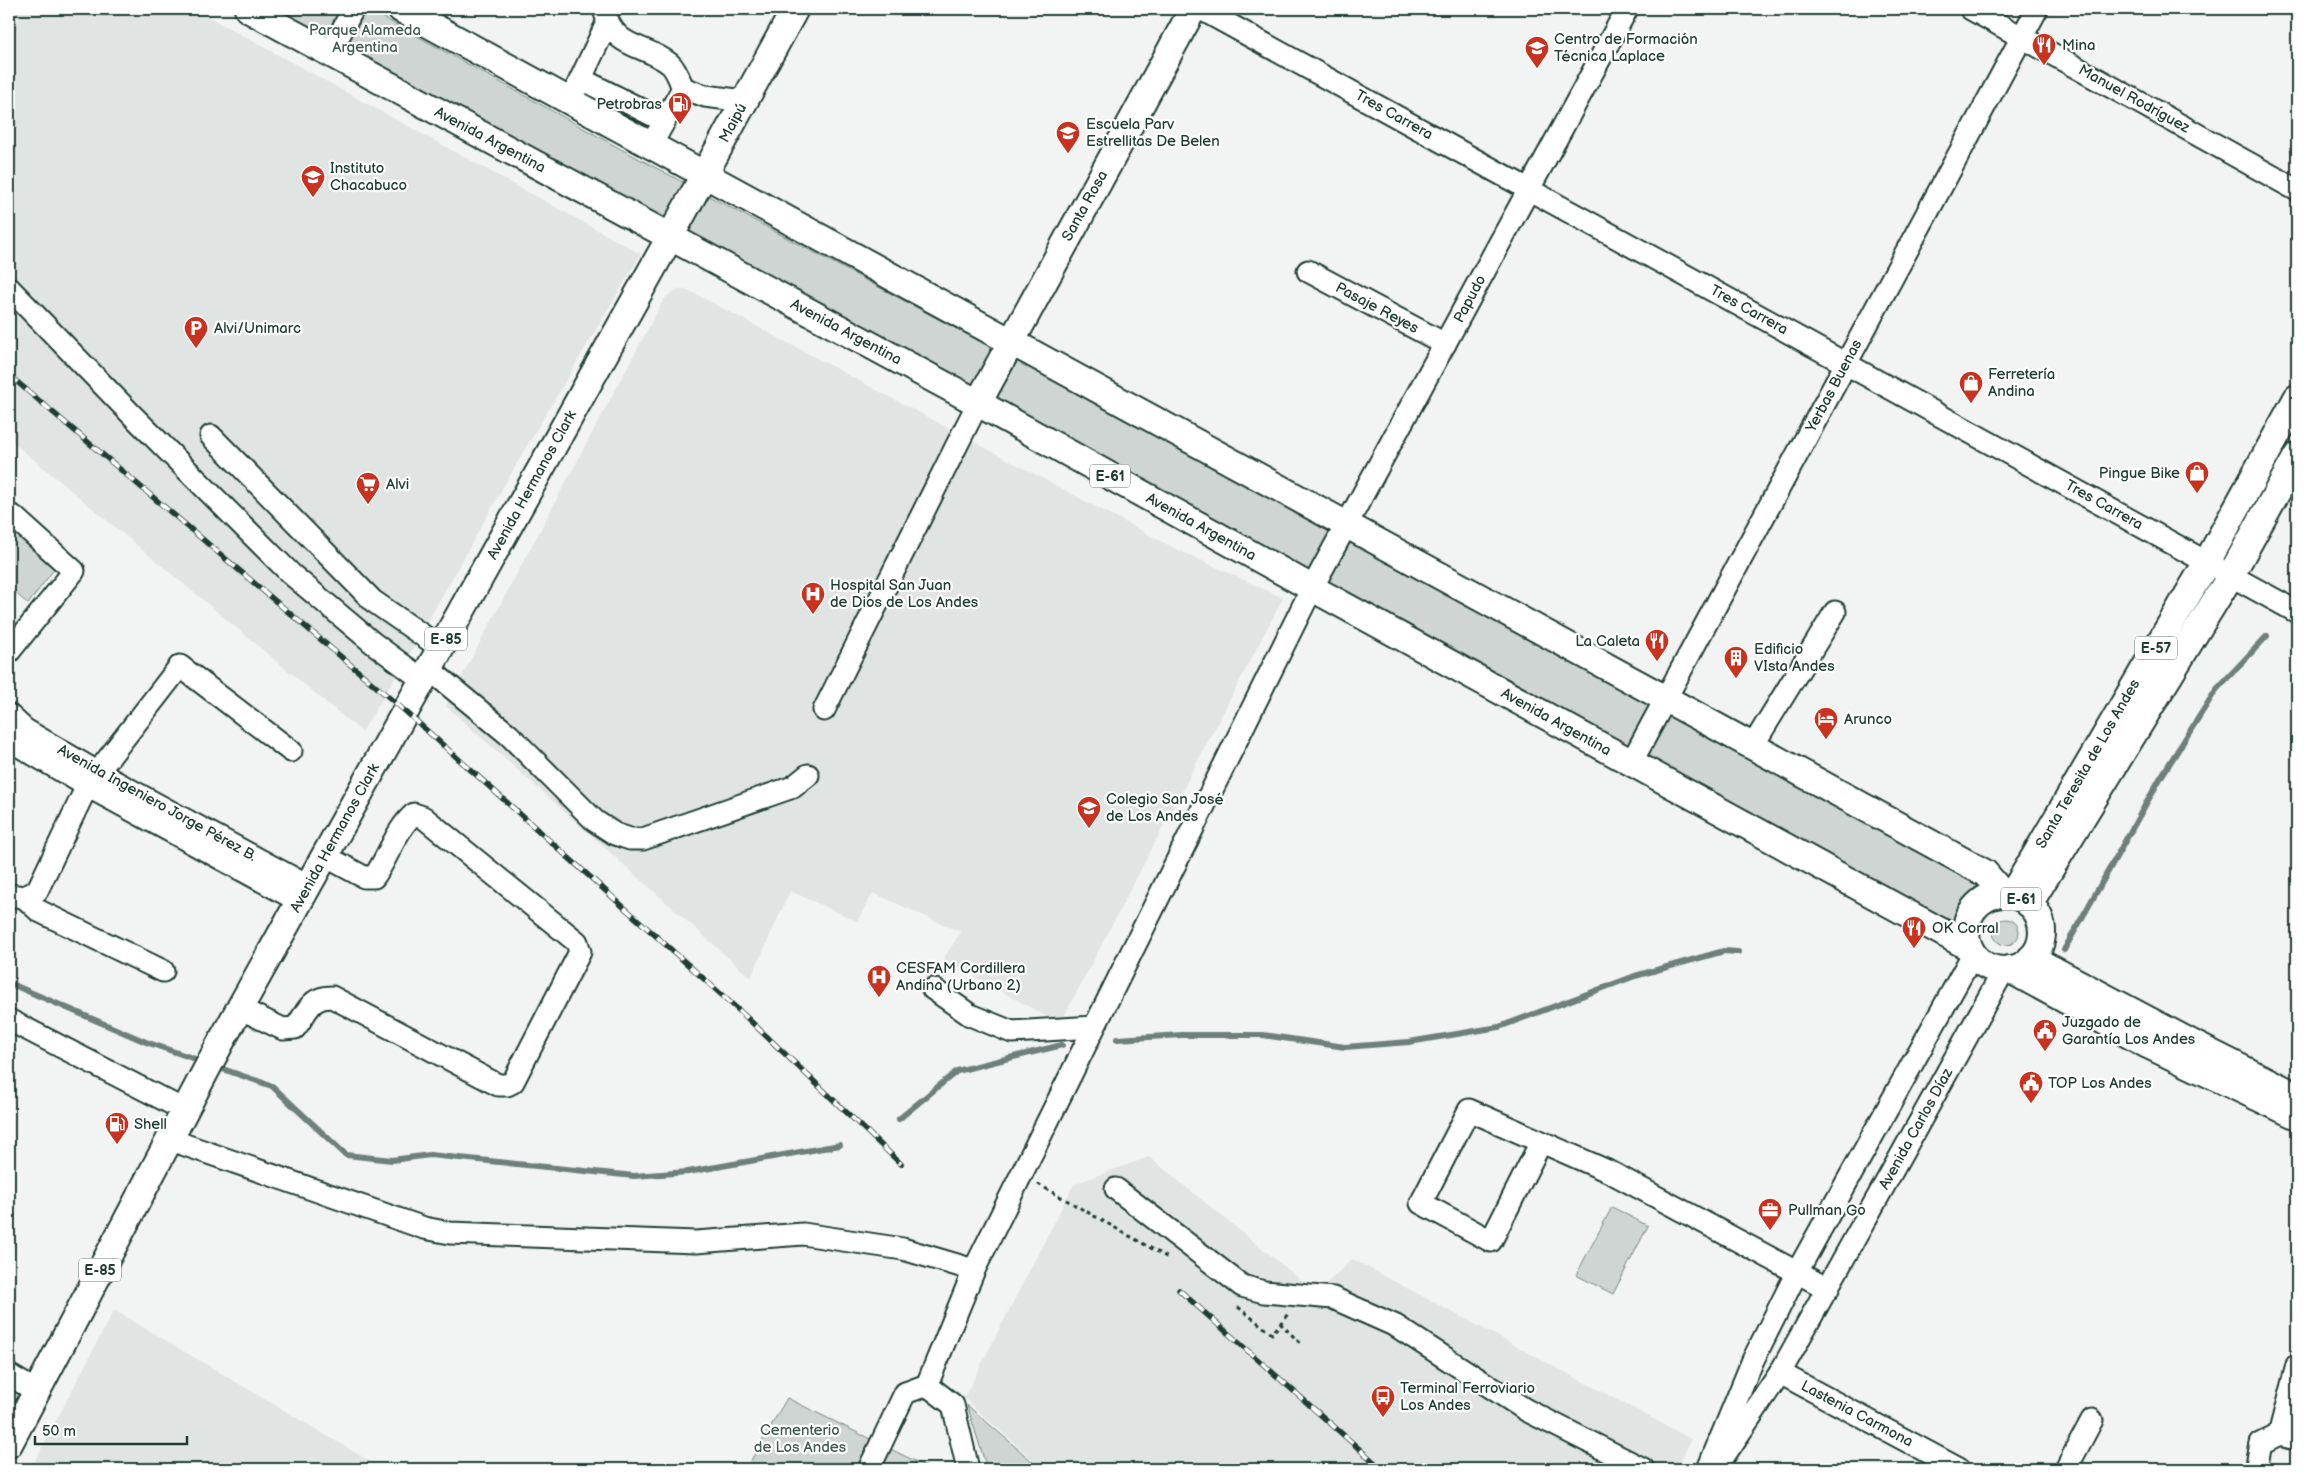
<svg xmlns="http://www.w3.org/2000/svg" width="2306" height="1478" font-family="'Balsamiq Sans',sans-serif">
<rect width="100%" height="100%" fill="#f2f3f3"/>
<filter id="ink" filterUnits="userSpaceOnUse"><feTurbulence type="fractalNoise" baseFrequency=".02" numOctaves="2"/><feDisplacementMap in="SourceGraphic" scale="10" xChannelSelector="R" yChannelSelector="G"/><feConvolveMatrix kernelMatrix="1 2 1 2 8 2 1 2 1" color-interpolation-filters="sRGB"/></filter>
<g filter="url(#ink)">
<g fill="#e0e4e3">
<path d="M9,9H194L641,254L521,456L407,658L362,732L9,439Z"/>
<path d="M677,289L688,290L1170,546L1283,598L1060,1024L943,959L961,932L873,893L857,921L790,891L751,978L446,706L664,299Z"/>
<path d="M1149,1157L1317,1293L1352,1259L1691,1439L1677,1469H1043L964,1398L1074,1184Z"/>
<path d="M114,1310L383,1469H31Z"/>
</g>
<g fill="#ced5d3" stroke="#768984">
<path d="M253,9H368L621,149L1981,878L1953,923Z"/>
<path d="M15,527L55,568L28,604L9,587V528Z"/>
<circle cx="2006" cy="932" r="13"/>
<path d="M1612,1207L1648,1226L1613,1294L1576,1275Z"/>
<path d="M787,1398L931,1469H746Z"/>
<path d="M967,1405L1041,1469H987Z"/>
</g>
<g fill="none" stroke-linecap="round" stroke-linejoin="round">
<g stroke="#6d807b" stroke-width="6">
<path d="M2064,950L2161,777L2216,690L2267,636"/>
<path d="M9,983L146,1042L204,1062"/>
<path d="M1117,1039L1182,1035H1263L1345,1047L1409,1042L1499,1027L1635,976L1724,951L1738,952"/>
<path d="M214,1066L272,1086L346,1155L392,1160L430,1155L634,1176L688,1172L840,1145"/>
<path d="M899,1119L957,1071L1062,1045"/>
</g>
<defs>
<g id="minor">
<path d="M604,9C614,51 642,42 670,64C676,69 680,81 683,88"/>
<path d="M1201,9L2297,612"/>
<path d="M1971,9L2297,190"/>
<path d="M330,53L353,9"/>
<path d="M581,79L664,121"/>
<path d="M575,91L607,23"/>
<path d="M651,145L683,88L705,96L745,101"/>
<path d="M1308,271L1445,344"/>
<path d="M9,288L132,415L291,574L373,643L423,680"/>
<path d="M211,436L373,601L441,648"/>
<path d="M9,519L13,516L74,571L9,652"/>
<path d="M429,669L509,735L595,821L615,834L630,839H643L793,787L808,775"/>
<path d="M824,710L978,403"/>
<path d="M9,715L24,729L97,772L308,886"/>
<path d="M9,740L87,786L299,901"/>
<path d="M1752,747L1835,612"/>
<path d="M1631,763L2037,9"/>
<path d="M9,895L24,897L37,891L87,786L180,666L291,751"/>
<path d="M24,897L39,911L163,971"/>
<path d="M933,989L970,1015L1012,1032L1094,1027"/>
<path d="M239,1008L283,1029L295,1028C308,1012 309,997 332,997L498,1085H507L513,1082L580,952L577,942L423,817L414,814C396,829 388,858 374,877H364L325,856"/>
<path d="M9,1020L184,1110"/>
<path d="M168,1139L424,1228L450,1233L696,1242L803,1234L903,1249L974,1270"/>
<path d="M1541,1142L1491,1241L1421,1203L1469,1110L1612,1173L1828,1289"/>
<path d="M1116,1189L1242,1286L1264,1292L1333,1298L1396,1326L1526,1410L1643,1469"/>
<path d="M1780,1373L1959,1469"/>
<path d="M9,1375L36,1391"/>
<path d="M927,1385L953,1405L968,1469"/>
<path d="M2279,1435L2297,1365"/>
<path d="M1722,1459L1780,1373L2004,970"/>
<path d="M869,1469L905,1393L927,1385L974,1270L1312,588L1627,9"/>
<path d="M1708,1469L1753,1360L1797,1272L1973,954"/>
<path d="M2066,1469L2092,1420"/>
<path d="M2256,1469L2261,1444L2279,1435L2297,1439"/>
</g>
<g id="major">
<path d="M248,9L978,403L1312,588L1969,947"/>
<path d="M401,9L1985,873L2003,894"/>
<path d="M978,403L1193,9"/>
<circle cx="2004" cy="932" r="38"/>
<path d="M2012,895L2207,562L2297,398"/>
<path d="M2029,904L2231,575L2297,456"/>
<path d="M2031,958L2199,1047L2297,1096"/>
<path d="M2009,969L2148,1045L2297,1116"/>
<path d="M9,1444L222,1040L670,237L795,9"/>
</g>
</defs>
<use href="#minor" stroke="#1f3d34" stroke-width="25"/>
<use href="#major" stroke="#1f3d34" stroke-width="30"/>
<g stroke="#1f3d34" stroke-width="3" stroke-dasharray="4 4" stroke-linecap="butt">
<path d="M1038,1184L1170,1259"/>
<path d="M1238,1307L1272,1334L1288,1314"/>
<path d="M1280,1323L1301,1344"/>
</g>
<use href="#minor" stroke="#fff" stroke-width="21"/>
<use href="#major" stroke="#fff" stroke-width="26"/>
<defs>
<g id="rail">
<path d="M9,375L405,711L743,1014L901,1164"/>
<path d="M1179,1290L1382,1469"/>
</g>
</defs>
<use href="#rail" stroke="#1f3d34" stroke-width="5.5"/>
<use href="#rail" stroke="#fff" stroke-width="4" stroke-dasharray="11" stroke-linecap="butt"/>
</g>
</g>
<defs>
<symbol id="restaurant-pin" viewBox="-11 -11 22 30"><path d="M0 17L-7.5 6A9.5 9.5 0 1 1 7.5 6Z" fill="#c8321e" stroke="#fff"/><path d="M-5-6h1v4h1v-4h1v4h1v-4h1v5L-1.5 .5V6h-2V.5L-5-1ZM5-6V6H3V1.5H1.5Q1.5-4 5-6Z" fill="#fff"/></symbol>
<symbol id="university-pin" viewBox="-11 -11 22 30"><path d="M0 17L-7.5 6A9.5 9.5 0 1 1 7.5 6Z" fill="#c8321e" stroke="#fff"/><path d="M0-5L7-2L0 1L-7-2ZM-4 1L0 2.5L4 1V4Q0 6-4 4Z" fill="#fff"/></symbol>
<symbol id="fuel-pin" viewBox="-11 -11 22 30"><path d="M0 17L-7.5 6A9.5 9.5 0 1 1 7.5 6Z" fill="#c8321e" stroke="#fff"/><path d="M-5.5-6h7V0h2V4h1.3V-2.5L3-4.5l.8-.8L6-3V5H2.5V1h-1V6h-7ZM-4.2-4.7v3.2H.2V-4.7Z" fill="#fff"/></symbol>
<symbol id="school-pin" viewBox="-11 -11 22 30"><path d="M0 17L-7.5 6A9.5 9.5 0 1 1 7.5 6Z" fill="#c8321e" stroke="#fff"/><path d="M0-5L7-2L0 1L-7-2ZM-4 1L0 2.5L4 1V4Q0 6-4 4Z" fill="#fff"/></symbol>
<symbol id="parking-pin" viewBox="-11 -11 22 30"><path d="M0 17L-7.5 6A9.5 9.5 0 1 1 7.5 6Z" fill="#c8321e" stroke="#fff"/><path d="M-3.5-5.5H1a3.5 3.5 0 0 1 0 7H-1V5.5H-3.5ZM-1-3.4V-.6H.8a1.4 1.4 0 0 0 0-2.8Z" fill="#fff"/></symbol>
<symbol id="shop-pin" viewBox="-11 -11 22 30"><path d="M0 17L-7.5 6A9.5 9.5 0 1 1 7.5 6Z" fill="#c8321e" stroke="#fff"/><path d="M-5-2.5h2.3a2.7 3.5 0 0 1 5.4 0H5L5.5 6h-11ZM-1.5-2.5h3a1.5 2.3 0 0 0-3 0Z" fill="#fff"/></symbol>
<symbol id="supermarket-pin" viewBox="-11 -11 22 30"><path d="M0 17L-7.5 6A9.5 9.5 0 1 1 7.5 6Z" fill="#c8321e" stroke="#fff"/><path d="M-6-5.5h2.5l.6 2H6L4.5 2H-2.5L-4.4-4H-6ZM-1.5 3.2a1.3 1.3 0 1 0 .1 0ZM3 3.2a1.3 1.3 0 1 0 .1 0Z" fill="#fff"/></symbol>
<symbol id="hospital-pin" viewBox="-11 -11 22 30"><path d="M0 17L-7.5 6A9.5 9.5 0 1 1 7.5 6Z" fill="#c8321e" stroke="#fff"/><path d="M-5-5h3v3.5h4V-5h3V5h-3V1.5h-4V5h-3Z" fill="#fff"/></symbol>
<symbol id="building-pin" viewBox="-11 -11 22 30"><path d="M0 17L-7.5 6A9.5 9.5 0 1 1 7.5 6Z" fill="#c8321e" stroke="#fff"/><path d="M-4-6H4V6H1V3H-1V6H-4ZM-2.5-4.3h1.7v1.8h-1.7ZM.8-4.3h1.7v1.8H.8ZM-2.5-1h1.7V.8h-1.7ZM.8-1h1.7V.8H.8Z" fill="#fff"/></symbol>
<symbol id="hotel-pin" viewBox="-11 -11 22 30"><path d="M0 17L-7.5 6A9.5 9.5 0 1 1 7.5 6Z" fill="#c8321e" stroke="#fff"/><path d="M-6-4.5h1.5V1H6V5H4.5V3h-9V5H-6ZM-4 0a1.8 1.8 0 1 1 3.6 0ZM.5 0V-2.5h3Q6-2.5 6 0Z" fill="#fff"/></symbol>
<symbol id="civic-pin" viewBox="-11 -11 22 30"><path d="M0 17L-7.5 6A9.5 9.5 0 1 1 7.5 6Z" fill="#c8321e" stroke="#fff"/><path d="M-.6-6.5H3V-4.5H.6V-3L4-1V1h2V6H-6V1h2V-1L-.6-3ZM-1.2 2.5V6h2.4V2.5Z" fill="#fff"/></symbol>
<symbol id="office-pin" viewBox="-11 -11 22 30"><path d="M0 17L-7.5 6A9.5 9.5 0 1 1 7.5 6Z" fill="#c8321e" stroke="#fff"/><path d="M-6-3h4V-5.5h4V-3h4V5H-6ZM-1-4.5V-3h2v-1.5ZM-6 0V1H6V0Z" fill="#fff"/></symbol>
<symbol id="bus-pin" viewBox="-11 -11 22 30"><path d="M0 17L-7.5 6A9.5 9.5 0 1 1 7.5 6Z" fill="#c8321e" stroke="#fff"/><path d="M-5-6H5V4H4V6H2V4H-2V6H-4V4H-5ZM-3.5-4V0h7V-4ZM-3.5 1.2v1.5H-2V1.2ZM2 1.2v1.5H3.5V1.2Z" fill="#fff"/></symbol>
</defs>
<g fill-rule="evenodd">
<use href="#restaurant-pin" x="2030" y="31" width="28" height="38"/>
<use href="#university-pin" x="1523" y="34" width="28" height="38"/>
<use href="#fuel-pin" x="666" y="90" width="28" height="38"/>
<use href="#school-pin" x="1054" y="119" width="28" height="38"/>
<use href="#school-pin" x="299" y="163" width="28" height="38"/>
<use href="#parking-pin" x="182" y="314" width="28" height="38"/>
<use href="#shop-pin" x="1957" y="369" width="28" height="38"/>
<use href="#shop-pin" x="2183" y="459" width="28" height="38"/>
<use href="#supermarket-pin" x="354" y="470" width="28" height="38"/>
<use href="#hospital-pin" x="799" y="580" width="28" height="38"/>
<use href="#restaurant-pin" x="1643" y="627" width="28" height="38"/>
<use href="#building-pin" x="1722" y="644" width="28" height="38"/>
<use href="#hotel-pin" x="1812" y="705" width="28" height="38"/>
<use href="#school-pin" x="1075" y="794" width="28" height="38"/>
<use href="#restaurant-pin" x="1900" y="914" width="28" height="38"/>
<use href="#hospital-pin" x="865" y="963" width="28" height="38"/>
<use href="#civic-pin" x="2031" y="1017" width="28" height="38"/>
<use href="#civic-pin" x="2017" y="1069" width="28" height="38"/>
<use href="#fuel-pin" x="103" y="1110" width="28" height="38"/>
<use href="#office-pin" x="1756" y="1196" width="28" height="38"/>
<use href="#bus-pin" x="1369" y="1383" width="28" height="38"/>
</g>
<g text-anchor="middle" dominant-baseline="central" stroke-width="4.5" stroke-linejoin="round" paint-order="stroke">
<g fill="#fff" stroke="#627771" stroke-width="1">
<rect x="1090" y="464.5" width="40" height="23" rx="4"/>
<rect x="425" y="627.5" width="42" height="23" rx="4"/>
<rect x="2135" y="636.5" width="42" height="23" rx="4"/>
<rect x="2001" y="887.5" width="40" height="23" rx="4"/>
<rect x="79" y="1258.5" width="42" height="23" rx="4"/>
</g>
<g font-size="14" font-weight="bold" fill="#1f3d34">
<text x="1110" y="476">E-61</text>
<text x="446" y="639">E-85</text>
<text x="2156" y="648">E-57</text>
<text x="2021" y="899">E-61</text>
<text x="100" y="1270">E-85</text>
</g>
<g font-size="15" fill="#425b54" stroke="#fff">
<text x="365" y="30">Parque Alameda<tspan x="365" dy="17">Argentina</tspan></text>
<text x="800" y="1430">Cementerio<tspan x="800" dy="17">de Los Andes</tspan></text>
</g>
<g font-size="15" fill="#1f3d34" stroke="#fff" text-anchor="start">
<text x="1554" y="39">Centro de Formación<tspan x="1554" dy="17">Técnica Laplace</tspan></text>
<text x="2062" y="45">Mina</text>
<text x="662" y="104" text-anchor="end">Petrobras</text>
<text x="1086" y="124">Escuela Parv<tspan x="1086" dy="17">Estrellitas De Belen</tspan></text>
<text x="330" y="168">Instituto<tspan x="330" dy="17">Chacabuco</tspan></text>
<text x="214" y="328">Alvi/Unimarc</text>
<text x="1988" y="374">Ferretería<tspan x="1988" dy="17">Andina</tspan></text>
<text x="2180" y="473" text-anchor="end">Pingue Bike</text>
<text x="386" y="484">Alvi</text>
<text x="830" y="585">Hospital San Juan<tspan x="830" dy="17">de Dios de Los Andes</tspan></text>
<text x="1640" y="641" text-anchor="end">La Caleta</text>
<text x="1754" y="649">Edificio<tspan x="1754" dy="17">VIsta Andes</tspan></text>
<text x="1844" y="719">Arunco</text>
<text x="1106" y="799">Colegio San José<tspan x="1106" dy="17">de Los Andes</tspan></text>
<text x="1932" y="928">OK Corral</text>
<text x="896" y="968">CESFAM Cordillera<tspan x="896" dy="17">Andina (Urbano 2)</tspan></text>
<text x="2062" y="1022">Juzgado de<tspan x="2062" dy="17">Garantía Los Andes</tspan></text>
<text x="2048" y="1083">TOP Los Andes</text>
<text x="134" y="1124">Shell</text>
<text x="1788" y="1210">Pullman Go</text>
<text x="1400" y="1388">Terminal Ferroviario<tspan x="1400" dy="17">Los Andes</tspan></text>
</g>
<g font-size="15" fill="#1f3d34" stroke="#fff">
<text transform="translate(2134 99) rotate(29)">Manuel Rodríguez</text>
<text transform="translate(1394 115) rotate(29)">Tres Carrera</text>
<text transform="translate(733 123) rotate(-62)">Maipú</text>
<text transform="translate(490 140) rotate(28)">Avenida Argentina</text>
<text transform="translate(1085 206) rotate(-61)">Santa Rosa</text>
<text transform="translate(1470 299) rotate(-62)">Papudo</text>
<text transform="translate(1377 308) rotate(28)">Pasaje Reyes</text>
<text transform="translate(1749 310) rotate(29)">Tres Carrera</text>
<text transform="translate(846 332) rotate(28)">Avenida Argentina</text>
<text transform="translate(1834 386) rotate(-62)">Yerbas Buenas</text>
<text transform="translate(532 485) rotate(-61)">Avenida Hermanos Clark</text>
<text transform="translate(2104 505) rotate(29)">Tres Carrera</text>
<text transform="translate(1201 527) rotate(29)">Avenida Argentina</text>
<text transform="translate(1556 722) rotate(29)">Avenida Argentina</text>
<text transform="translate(2088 764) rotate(-60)">Santa Teresita de Los Andes</text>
<text transform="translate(157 803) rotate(29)">Avenida Ingeniero Jorge Pérez B.</text>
<text transform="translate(335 838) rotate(-61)">Avenida Hermanos Clark</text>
<text transform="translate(1916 1129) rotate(-61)">Avenida Carlos Díaz</text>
<text transform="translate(1857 1414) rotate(28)">Lastenia Carmona</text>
</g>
</g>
<rect width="2306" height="1478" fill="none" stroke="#fff" stroke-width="30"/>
<rect x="15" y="15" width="2276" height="1448" fill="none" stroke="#1f3d34" stroke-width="2" filter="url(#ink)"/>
<path d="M35 1436v8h152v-8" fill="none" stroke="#1f3d34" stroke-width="2.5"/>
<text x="42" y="1436" font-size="15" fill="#1f3d34" stroke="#ffffff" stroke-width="4" paint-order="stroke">50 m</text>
</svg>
